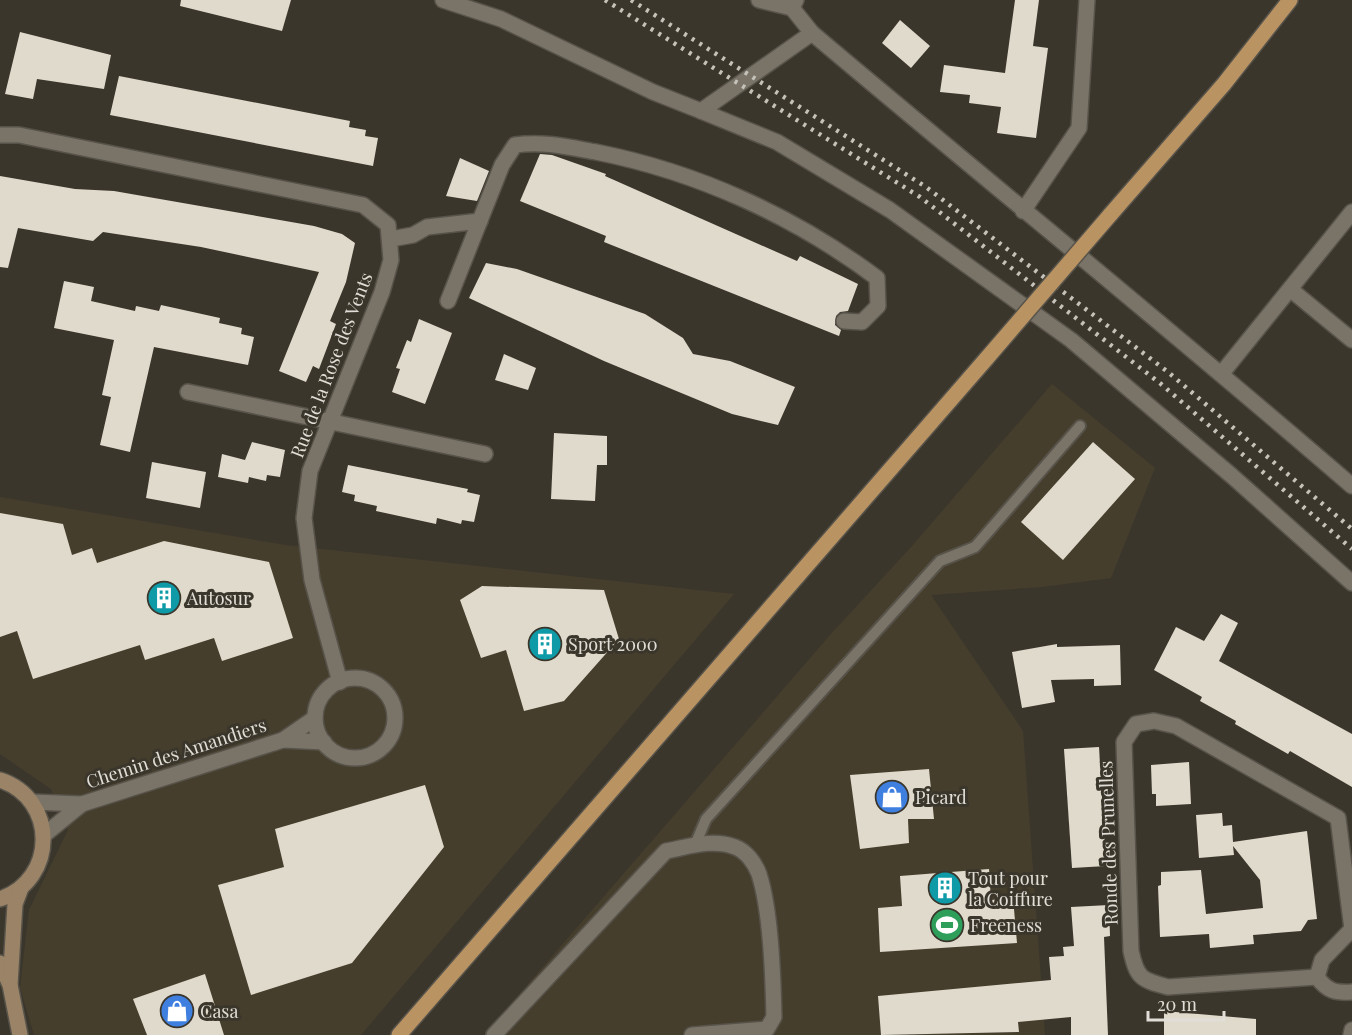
<svg xmlns="http://www.w3.org/2000/svg" width="1352" height="1035" font-family="'Playfair Display',serif">
<rect width="100%" height="100%" fill="#3b362b"/>
<g fill="#463e2d">
<path d="M1052,384L1155,468L1111,578L1042,587L931,595L1023,731L1045,1035H484L831,634L912,546Z"/>
<path d="M0,497L285,545L734,594L361,1035H34L20,988L29,910L68,830L51,789L0,754Z"/>
</g>
<g fill="#e0dacc">
<path d="M181,0H291L282,31L180,6Z"/>
<path d="M1015,0H1039L1033,46L1048,48L1036,138L997,133L1001,107L969,103L970,95L940,92L944,65L1005,73Z"/>
<path d="M900,20L930,46L911,68L882,43Z"/>
<path d="M20,32L111,55L104,89L37,79L33,99L5,94Z"/>
<path d="M119,76L350,121L349,127L366,130L365,136L378,138L373,166L110,115Z"/>
<path d="M540,154L552,155L606,174L605,176L797,261L800,256L858,284L848,311L840,312L836,316L835,325L841,330L839,336L604,242L606,236L520,201Z"/>
<path d="M460,158L489,171L477,201L446,196Z"/>
<path d="M0,176L75,189L114,191L314,226L342,234L355,243L346,282L330,321L336,324L319,369L313,366L306,382L279,371L319,272L201,247L103,232L93,241L18,228L8,268L0,267Z"/>
<path d="M486,263L517,269L645,314L683,338L693,354L730,361L795,387L778,425L732,414L604,361L469,298Z"/>
<path d="M64,281L94,287L91,301L135,311L136,306L159,311L161,305L220,318L219,323L242,328L241,334L254,337L248,365L154,347L130,452L100,445L111,397L102,395L114,340L54,328Z"/>
<path d="M419,319L452,333L425,404L392,392L400,369L396,368L407,340L411,342Z"/>
<path d="M504,354L536,368L528,390L495,380Z"/>
<path d="M554,433L607,436V465H597L595,501L551,499Z"/>
<path d="M252,442L285,450L280,477L267,475L266,481L249,477L248,483L218,477L222,454L245,460Z"/>
<path d="M1093,442L1135,479L1063,560L1021,522Z"/>
<path d="M152,462L206,472L200,508L146,498Z"/>
<path d="M348,465L468,489L467,492L480,495L474,522L462,520L461,524L437,518L436,524L376,511L377,506L354,501L355,495L342,492Z"/>
<path d="M0,513L63,524L72,555L92,548L97,563L164,541L269,562L293,638L222,661L214,638L145,660L140,645L33,679L17,631L0,637Z"/>
<path d="M482,586L604,590L619,639L564,701L524,711L506,650L481,658L460,600Z"/>
<path d="M1221,614L1238,623L1219,661L1352,734V787L1290,751L1288,754L1235,724L1236,721L1200,701L1202,697L1154,670L1176,627L1204,641Z"/>
<path d="M1057,644V647L1120,645L1121,685L1094,686V679L1051,680L1055,702L1022,708L1012,652Z"/>
<path d="M1099,747L1106,866L1072,868L1064,749Z"/>
<path d="M1189,762L1191,804L1156,806V794H1152L1151,765Z"/>
<path d="M929,769L934,819H908L909,843L860,849L850,775Z"/>
<path d="M425,785L444,847L352,963L251,995L218,885L284,867L275,829Z"/>
<path d="M1222,813L1223,826L1232,825L1233,842L1307,831L1317,919L1308,920L1301,931L1253,935L1254,944L1210,948L1209,934L1160,937L1158,886L1161,885V872L1201,870L1206,914L1263,908L1260,880L1233,846L1234,855L1199,858L1196,815Z"/>
<path d="M989,869L991,900L1013,898L1017,943L880,952L878,908L902,906L900,876Z"/>
<path d="M1109,905L1110,936L1104,937L1108,1035H1071V1017L1018,1022L1019,1032L881,1035L878,996L1051,980L1049,957L1064,956L1063,947L1074,946L1071,907Z"/>
<path d="M205,974L224,1035H147L133,999Z"/>
<path d="M1164,1011L1256,1019V1035H1164Z"/>
</g>
<g fill="none" stroke-linecap="round" stroke-linejoin="round">
<defs>
<path id="lane" d="M695,845L706,819L940,561L975,547L1080,426"/>
<g id="street">
<path d="M443,0L501,19L653,92L701,111L812,33"/>
<path d="M759,0L792,8"/>
<path d="M796,0L792,8L812,33C991,184 1174,332 1352,486"/>
<path d="M701,111L777,142L890,210L1071,340L1232,476L1352,583"/>
<path d="M0,135H19L363,205L388,225L391,260L382,292L310,471L304,518L312,580L340,682"/>
<path d="M1023,211L1079,128L1087,0"/>
<path d="M391,239L413,235L427,227L480,221"/>
<path d="M1290,289L1352,340"/>
<path d="M448,301L502,165L515,145C543,141 568,147 596,152C697,172 794,216 877,278L878,306L862,322L844,321"/>
<path d="M1222,373L1352,212"/>
<path d="M188,392L485,454"/>
<circle cx="355" cy="718" r="40"/>
<path d="M315,718L283,740L324,742"/>
<path d="M32,802L82,804L44,835"/>
<path d="M82,804L283,740"/>
<path d="M1352,929L1322,960L1317,977C1327,991 1335,993 1352,992"/>
<path d="M1317,977L1168,987C1142,980 1137,979 1131,951L1124,742L1136,724L1154,721L1176,726L1338,818L1352,929"/>
<path d="M494,1035L666,851C688,847 713,838 735,847C746,851 755,863 759,874C771,911 773,977 774,1017L767,1029L692,1035"/>
<path d="M1351,1035L1352,1030"/>
</g>
<g id="secondary">
<path d="M0,780C58,799 57,880 0,899"/>
<path d="M0,963L10,985L20,1035"/>
<path d="M10,985L15,904L21,888"/>
</g>
<g id="primary">
<path d="M1110,215L1224,84L1290,0"/>
<path d="M399,1035L987,358"/>
</g>
</defs>
<use href="#lane" stroke="#57534a" stroke-width="14"/>
<use href="#street" stroke="#57534a" stroke-width="18"/>
<use href="#secondary" stroke="#57534a" stroke-width="18"/>
<use href="#primary" stroke="#57534a" stroke-width="18"/>
<use href="#lane" stroke="#7a7468" stroke-width="10"/>
<use href="#street" stroke="#7a7468" stroke-width="15"/>
<use href="#secondary" stroke="#9a8366" stroke-width="15"/>
<use href="#primary" stroke="#ba9363" stroke-width="15"/>
<g stroke="#c5c2ba" stroke-width="4.5" stroke-dasharray="3 6" stroke-linecap="butt">
<path d="M605,0L920,197L1161,384L1352,549"/>
<path d="M631,0L926,187L1168,372L1352,529"/>
</g>
<defs>
<path id="primary-bridge" d="M987,358L1110,215"/>
</defs>
<use href="#primary-bridge" stroke="#57534a" stroke-width="18" stroke-linecap="butt"/>
<use href="#primary-bridge" stroke="#ba9363" stroke-width="15"/>
</g>
<defs>
<symbol id="building-disc" viewBox="-11 -11 22 22"><circle r="9.5" fill="#0f9aa8" stroke="#3b362b"/><path d="M-4-6H4V6H1V3H-1V6H-4ZM-2.5-4.3h1.7v1.8h-1.7ZM.8-4.3h1.7v1.8H.8ZM-2.5-1h1.7V.8h-1.7ZM.8-1h1.7V.8H.8Z" fill="#fff"/></symbol>
<symbol id="shop-disc" viewBox="-11 -11 22 22"><circle r="9.5" fill="#3f7fe0" stroke="#3b362b"/><path d="M-5-2.5h2.3a2.7 3.5 0 0 1 5.4 0H5L5.5 6h-11ZM-1.5-2.5h3a1.5 2.3 0 0 0-3 0Z" fill="#fff"/></symbol>
<symbol id="stadium-disc" viewBox="-11 -11 22 22"><circle r="9.5" fill="#2e9e5b" stroke="#3b362b"/><path d="M0-5a6.5 5 0 1 0 0 10a6.5 5 0 1 0 0-10ZM-3.5-1.8h7v3.6h-7Z" fill="#fff"/></symbol>
</defs>
<g fill-rule="evenodd">
<use href="#building-disc" x="145" y="579" width="38" height="38"/>
<use href="#building-disc" x="526" y="625" width="38" height="38"/>
<use href="#shop-disc" x="873" y="778" width="38" height="38"/>
<use href="#building-disc" x="926" y="869" width="38" height="38"/>
<use href="#stadium-disc" x="928" y="906" width="38" height="38"/>
<use href="#shop-disc" x="158" y="992" width="38" height="38"/>
</g>
<g text-anchor="middle" dominant-baseline="central" stroke-width="6" stroke-linejoin="round" paint-order="stroke">
<g font-size="18" fill="#e1ded7" stroke="#3b362b">
<text transform="translate(331 365) rotate(-69)">Rue de la Rose des Vents</text>
<text transform="translate(176 753) rotate(-18)">Chemin des Amandiers</text>
<text transform="translate(1108 843) rotate(-92)">Ronde des Prunelles</text>
</g>
<g font-size="18" fill="#e1ded7" stroke="#3b362b" text-anchor="start">
<text x="187" y="598">Autosur</text>
<text x="568" y="644">Sport 2000</text>
<text x="915" y="797">Picard</text>
<text x="968" y="878">Tout pour<tspan x="968" dy="21">la Coiffure</tspan></text>
<text x="970" y="925">Freeness</text>
<text x="200" y="1011">Casa</text>
</g>
</g>
<path d="M1148 1011v9h76v-9" fill="none" stroke="#e1ded7" stroke-width="3"/>
<text x="1157" y="1011" font-size="18" fill="#e1ded7" stroke="#3b362b" stroke-width="4.5" paint-order="stroke">20 m</text>
</svg>
